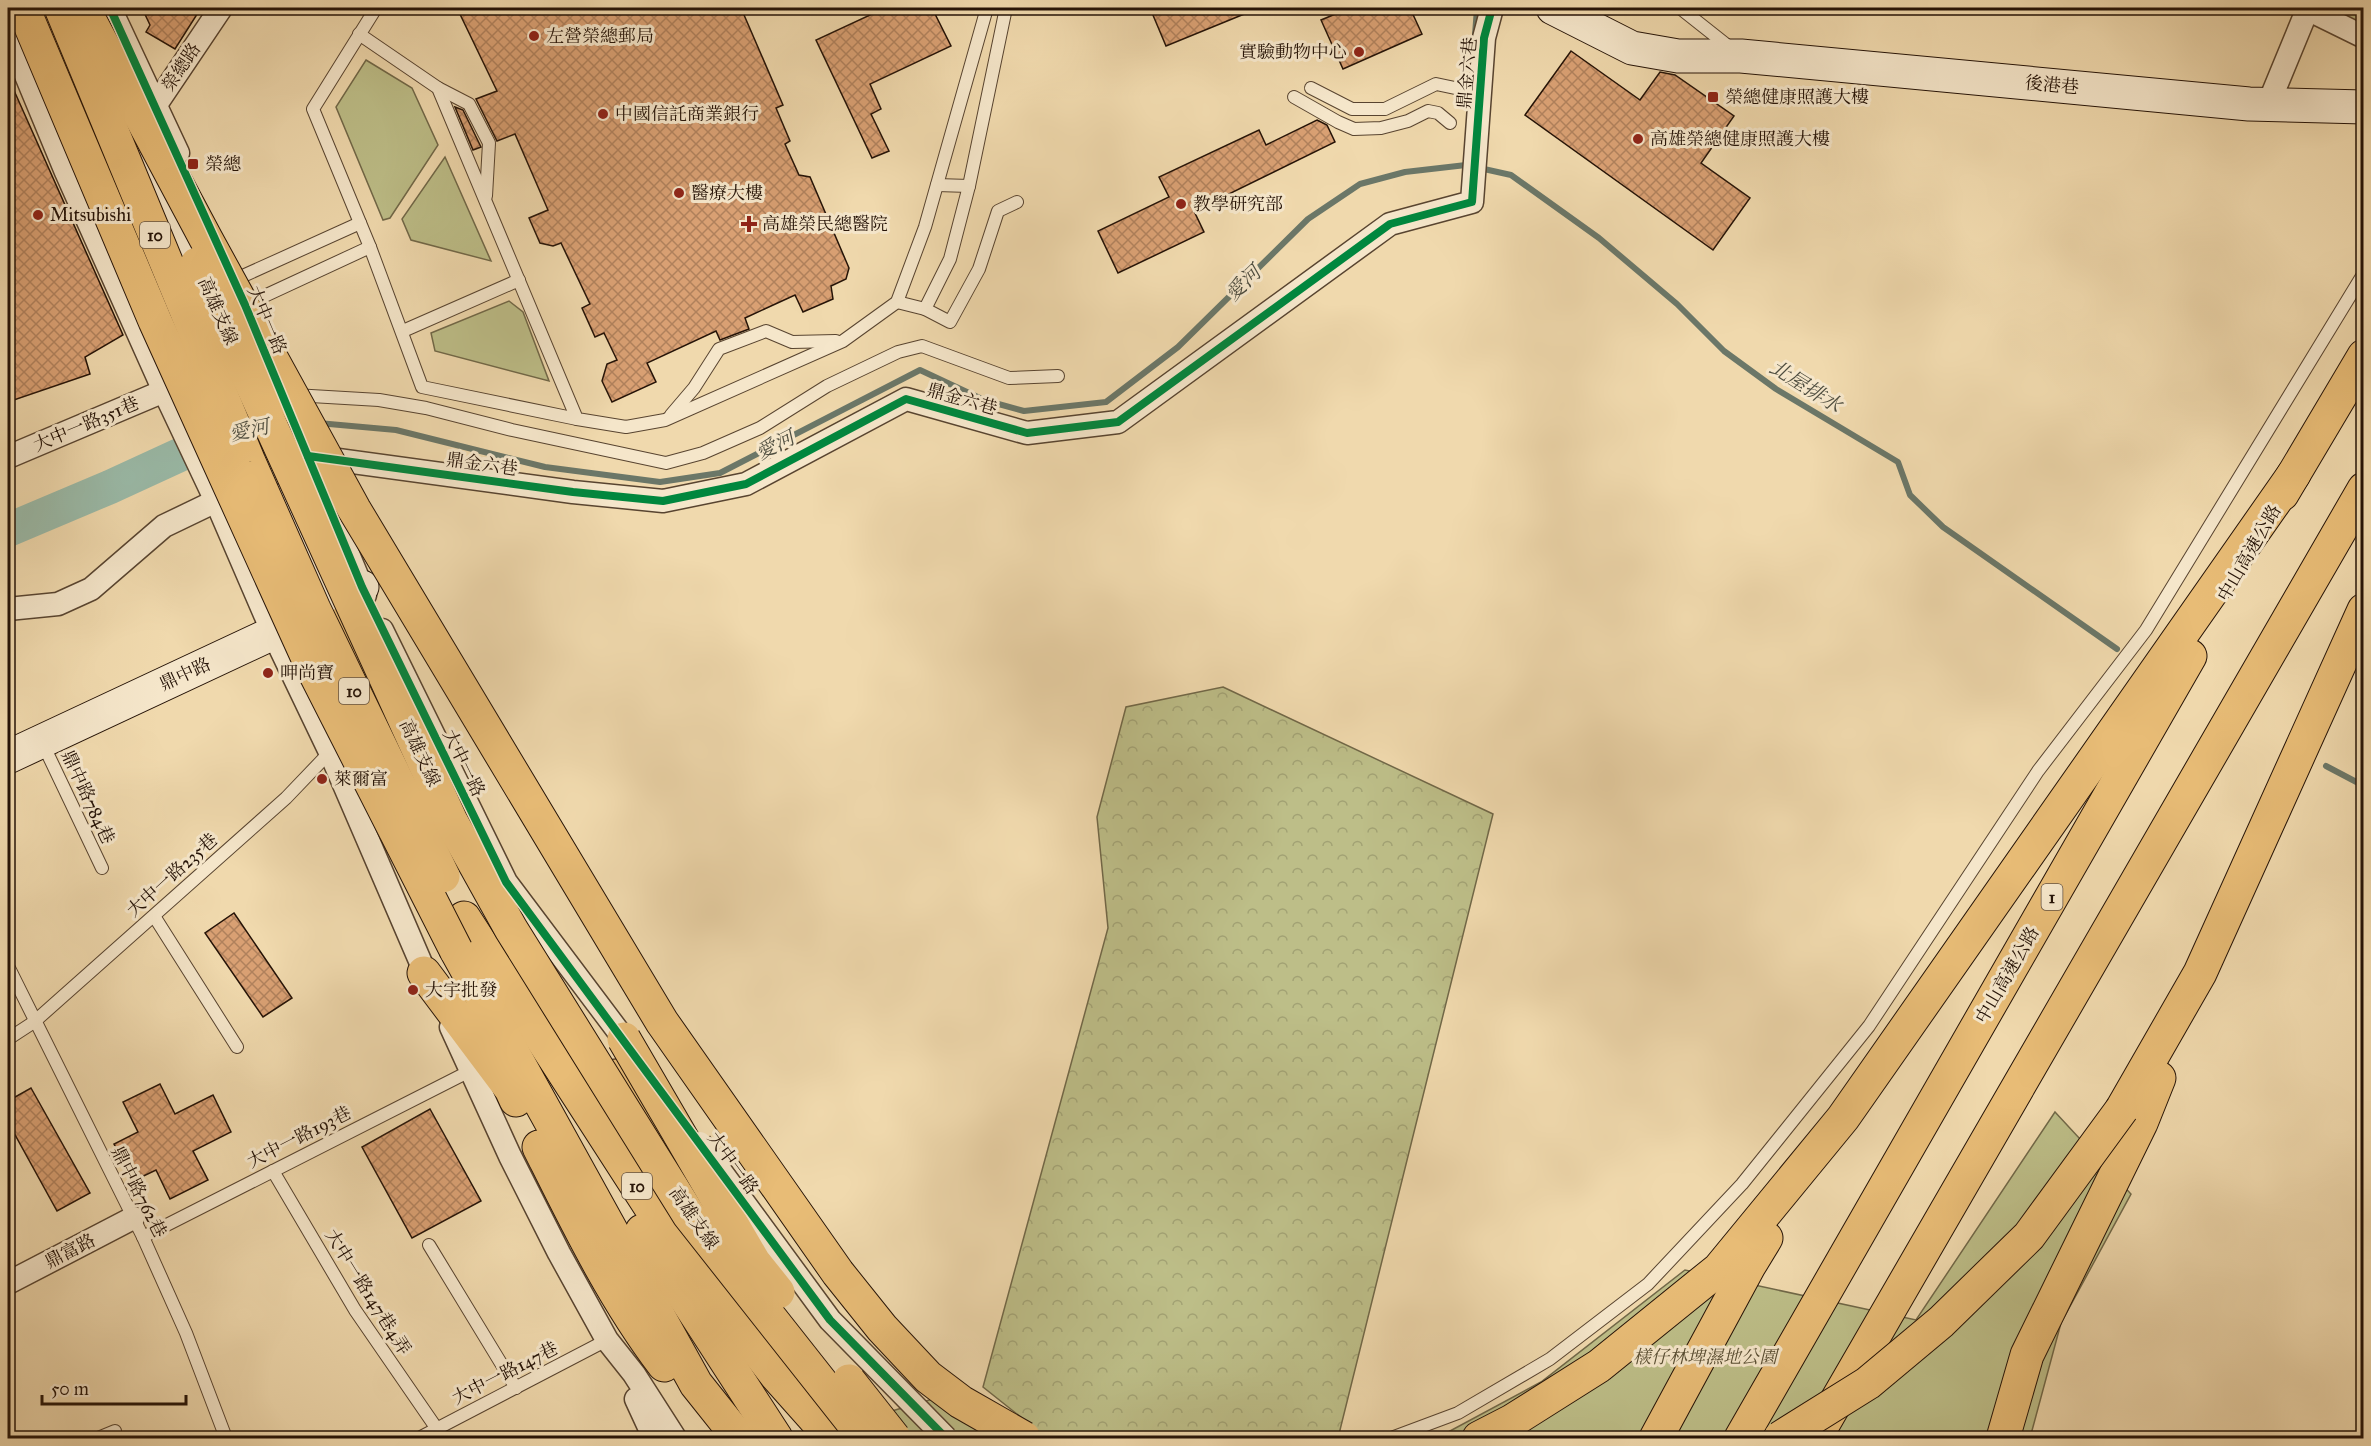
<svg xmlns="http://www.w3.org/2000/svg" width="2371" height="1446" font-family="'IM FELL Great Primer','Noto Serif TC',serif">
<defs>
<pattern id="forest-crowns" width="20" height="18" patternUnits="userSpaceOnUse" patternTransform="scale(1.5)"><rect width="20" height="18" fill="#bdbe88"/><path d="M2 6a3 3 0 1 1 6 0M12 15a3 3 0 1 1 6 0" fill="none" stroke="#a2a274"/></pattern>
<pattern id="building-cross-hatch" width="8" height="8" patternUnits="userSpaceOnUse" patternTransform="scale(1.5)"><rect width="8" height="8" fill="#d9a073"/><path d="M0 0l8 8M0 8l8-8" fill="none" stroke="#b0815c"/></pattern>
</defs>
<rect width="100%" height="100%" fill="#f0d9ad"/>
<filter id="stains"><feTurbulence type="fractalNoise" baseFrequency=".00333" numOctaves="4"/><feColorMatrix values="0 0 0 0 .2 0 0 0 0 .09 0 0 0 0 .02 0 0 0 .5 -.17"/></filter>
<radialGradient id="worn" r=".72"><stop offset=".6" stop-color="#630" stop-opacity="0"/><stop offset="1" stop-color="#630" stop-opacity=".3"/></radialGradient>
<g fill="#bdbe88" stroke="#716848" stroke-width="1.5">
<path d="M2340,8H2363V29L2343,16Z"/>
<path d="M366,60L412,88L438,145L390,218L383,220L336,107Z"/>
<path d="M445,157L491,261L411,240L402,219Z"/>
<path d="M509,301L523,312L549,381L435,351L431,333Z"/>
<path d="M2055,1112L2131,1194L2061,1323L2030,1438H1437L1541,1382L1685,1270L1916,1320Z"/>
<path d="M943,1396L1011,1438H848L885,1413Z"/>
</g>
<path fill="url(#forest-crowns)" stroke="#716848" stroke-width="1.5" d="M1223,687L1493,814L1338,1438H1047L983,1387L1108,928L1097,817L1126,707Z"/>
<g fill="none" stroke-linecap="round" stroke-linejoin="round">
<g stroke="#6b7768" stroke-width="6">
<path d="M1475,35L1477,8"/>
<path d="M318,423L396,430L545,467L660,482L720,473L920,370L984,400L1024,411L1106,402L1178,347L1308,219L1360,184L1405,172L1466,165L1511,175L1599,238L1677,304L1724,351L1776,389L1898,462L1910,495L1943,527L2117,649"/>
<path d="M2326,766L2364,786"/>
</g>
<path stroke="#9abaa8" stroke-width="34" d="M8,530L110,487L223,435"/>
</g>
<g fill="url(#building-cross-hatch)" stroke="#251307" stroke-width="1.5">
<path d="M142,8H201L175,49L146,32L150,25Z"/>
<path d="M457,8H741L783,105L776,108L790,141L785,144L799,175L810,177L849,268L846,279L831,286L833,299L803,312L795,295L745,318L749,329L720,340L716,331L647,363L656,382L612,402L602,381L607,364L617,360L604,333L595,337L582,308L590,304L561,243L553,246L540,243L529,218L548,210L515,134L497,141L476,99L497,91Z"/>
<path d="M885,8H932L951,46L870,84L881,109L871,114L889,151L872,158L816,40Z"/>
<path d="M1150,8H1259L1166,46Z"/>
<path d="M1350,8H1410L1422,34L1343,69L1321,20Z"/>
<path d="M1571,51L1640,100L1660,72L1675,75L1734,116L1701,163L1750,198L1713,250L1525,115Z"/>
<path d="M8,77L123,335L85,357L90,374L8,402Z"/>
<path d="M455,107L463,110L481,147L473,150Z"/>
<path d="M1317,120L1327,125L1335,142L1194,211L1204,232L1118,273L1098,231L1169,197L1159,177L1259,130L1266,145Z"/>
<path d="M234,913L292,998L263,1017L205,933Z"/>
<path d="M160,1084L175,1114L213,1095L231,1132L193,1151L208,1180L170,1199L156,1170L133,1181L114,1144L138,1132L123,1102Z"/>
<path d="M31,1088L90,1193L57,1211L8,1122V1101Z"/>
<path d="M430,1109L481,1201L412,1238L362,1147Z"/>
</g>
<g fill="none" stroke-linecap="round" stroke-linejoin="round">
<defs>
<g id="lane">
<path d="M376,8L313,109L370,247L422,387L577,419"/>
<path d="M1680,8L1733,50"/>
<path d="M359,34L438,88L577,419L626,427L665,420L843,341L897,302L925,227L987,8"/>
<path d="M438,88L469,104L489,143L486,196"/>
<path d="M1311,88L1352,109H1385L1436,84L1455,88"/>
<path d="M1294,97L1338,122L1354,129L1381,128L1408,121L1428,111L1438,113L1450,123"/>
<path d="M937,185L969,186"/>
<path d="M234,280L360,223"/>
<path d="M897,302L925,309L950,322L979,269L998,211L1017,202"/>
<path d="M245,305L370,247"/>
<path d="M925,309L950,259L969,186L1006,8"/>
<path d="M403,331L519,280"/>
<path d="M294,395L379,400L426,408L512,430L666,463L703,453L760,428L827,386L898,352L922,346L1009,378L1058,376"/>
<path d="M671,415L694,388L719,349L766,331L792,342L836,341"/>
<path d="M42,742L102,868"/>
<path d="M154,916L237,1047"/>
<path d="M8,966L143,1237L186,1333L226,1438"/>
<path d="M8,1039L34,1022L286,798L330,752"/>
<path d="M273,1171L355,1310L437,1429"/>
<path d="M143,1237L472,1070"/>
<path d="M429,1245L516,1388"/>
<path d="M98,1438L115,1431"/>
<path d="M419,1438L607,1340"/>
<path d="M1391,1438L1458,1413L1550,1359L1648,1284L1742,1184L1869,1026L2038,771L2146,630L2364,273"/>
</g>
<g id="street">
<path d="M110,8L178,153"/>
<path d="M2307,9L2364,37"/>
<path d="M8,32L66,172L164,391L216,501L273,633L330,752L430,984"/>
<path d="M2268,105L2308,8"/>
<path d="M147,113L155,106L221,8"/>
<path d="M131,130L196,280"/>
<path d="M303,445L365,595"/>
<path d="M8,457L164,391"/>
<path d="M316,457L573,492L663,501L746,484L906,399L1027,433L1118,422L1390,224L1472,202L1484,38L1492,8"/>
<path d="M284,494L339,617"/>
<path d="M8,609L58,604L91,589L164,526L216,501"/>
<path d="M382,630L506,882L624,1039"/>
<path d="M451,1027L510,1156L559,1253L607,1340L634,1374L675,1438"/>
<path d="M8,1283L133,1218"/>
<path d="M636,1399L654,1438"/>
</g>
<g id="secondary">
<path d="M1553,8L1632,48L1678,56H1741L2249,104L2364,107"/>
<path d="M8,757L333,605L362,587"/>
</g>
<g id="highway">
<path d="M2282,494L2364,356"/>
<path d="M342,624L410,770"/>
<path d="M464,918L666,1231L776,1375L832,1438"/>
<path d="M456,950L696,1384L739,1438"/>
<path d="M424,973L511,1089L516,1100"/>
<path d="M615,1076L683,1159"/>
<path d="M2122,1109L2200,973L2364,610"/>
<path d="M539,1147C576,1221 613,1298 664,1365"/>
<path d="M642,1231L776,1438"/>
<path d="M1479,1438L1512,1421L1599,1366L1719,1269L1843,1118L2294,474"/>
<path d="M1656,1438L1749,1266L1766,1238"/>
<path d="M1741,1438L2190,656"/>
<path d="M1815,1438L2364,489"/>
<path d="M2003,1438L2027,1355L2141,1123L2159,1078"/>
</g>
</defs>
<use href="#lane" stroke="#584430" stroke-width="14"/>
<use href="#street" stroke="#584430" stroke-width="25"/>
<use href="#secondary" stroke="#251307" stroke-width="35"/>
<use href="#highway" stroke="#251307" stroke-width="35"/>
<use href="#lane" stroke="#f5e6ca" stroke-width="12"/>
<use href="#street" stroke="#f5e6ca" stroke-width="22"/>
<use href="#secondary" stroke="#f5e6ca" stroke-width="33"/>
<use href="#highway" stroke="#e8bc76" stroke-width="33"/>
<defs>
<path id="street-bridge" d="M700,1143L830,1320L946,1438"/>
<g id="highway-bridge">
<path d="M23,8L155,321L311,665L456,950"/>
<path d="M61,8L249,462L314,609L443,876"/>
<path d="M83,8L206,239L354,509L662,1022L838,1273L882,1328L928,1377L961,1402L1024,1438"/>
<path d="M197,264L451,821L511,929L689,1215L865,1438"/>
<path d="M624,1039L754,1262L778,1292"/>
<path d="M849,1381L894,1438"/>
<path d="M1780,1438L1868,1383L1941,1322L2029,1236L2122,1109"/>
</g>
</defs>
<use href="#street-bridge" stroke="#584430" stroke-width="25" stroke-linecap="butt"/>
<use href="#highway-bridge" stroke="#251307" stroke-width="35" stroke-linecap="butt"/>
<use href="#street-bridge" stroke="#f5e6ca" stroke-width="22"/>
<use href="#highway-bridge" stroke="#e8bc76" stroke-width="33"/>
<defs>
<g id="cycleway">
<path d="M110,8L245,305L362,587L506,882L830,1320L946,1438"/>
<path d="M308,456L573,492L663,501L746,484L906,399L1027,433L1118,422L1390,224L1472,202L1484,38L1492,8"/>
</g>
</defs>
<use href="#cycleway" stroke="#f5e6ca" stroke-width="11"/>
<use href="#cycleway" stroke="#00873e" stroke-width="8"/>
</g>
<g fill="#8f2418" stroke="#f5e6ca" stroke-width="2">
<circle cx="534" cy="36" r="6"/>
<circle cx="1359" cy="52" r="6"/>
<rect x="1707" y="91" width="12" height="12" rx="3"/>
<circle cx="603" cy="114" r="6"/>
<circle cx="1638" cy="139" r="6"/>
<rect x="187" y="158" width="12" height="12" rx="3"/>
<circle cx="679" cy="193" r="6"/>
<circle cx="1181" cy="204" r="6"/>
<circle cx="38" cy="215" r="6"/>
<path d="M746 215h6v6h6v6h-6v6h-6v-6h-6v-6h6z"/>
<circle cx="268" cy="673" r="6"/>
<circle cx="322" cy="779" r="6"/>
<circle cx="413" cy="990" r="6"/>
</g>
<g text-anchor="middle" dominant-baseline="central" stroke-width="6" stroke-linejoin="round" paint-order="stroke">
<g fill="#f5e6ca" stroke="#635242" stroke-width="1.5">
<rect x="140" y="222" width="30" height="26" rx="4.5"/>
<rect x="339" y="678" width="30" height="26" rx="4.5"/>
<rect x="2041.5" y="884" width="21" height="26" rx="4.5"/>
<rect x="622" y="1173" width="30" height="26" rx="4.5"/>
</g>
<g font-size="16" font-weight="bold" fill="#251307">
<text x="155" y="235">10</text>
<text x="354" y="691">10</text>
<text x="2052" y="897">1</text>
<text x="637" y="1186">10</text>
</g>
<g font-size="18" fill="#251307" stroke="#f5e6ca" text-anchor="start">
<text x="546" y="36">左營榮總郵局</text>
<text x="1347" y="52" text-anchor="end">實驗動物中心</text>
<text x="1725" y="97">榮總健康照護大樓</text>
<text x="615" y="114">中國信託商業銀行</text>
<text x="1650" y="139">高雄榮總健康照護大樓</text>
<text x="205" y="164">榮總</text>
<text x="691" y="193">醫療大樓</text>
<text x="1193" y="204">教學研究部</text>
<text x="50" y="215">Mitsubishi</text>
<text x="762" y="224">高雄榮民總醫院</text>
<text x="280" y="673">呷尚寶</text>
<text x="334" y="779">萊爾富</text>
<text x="425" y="990">大宇批發</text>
</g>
<g font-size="18" fill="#251307" stroke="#f5e6ca">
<text transform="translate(181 67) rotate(-56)">榮總路</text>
<text transform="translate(1467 73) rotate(-85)">鼎金六巷</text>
<text transform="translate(2052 85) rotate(5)">後港巷</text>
<text transform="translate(218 311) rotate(66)">高雄支線</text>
<text transform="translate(267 320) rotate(67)">大中一路</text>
<text transform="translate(962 399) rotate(16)">鼎金六巷</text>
<text transform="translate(86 424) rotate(-23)">大中一路351巷</text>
<text transform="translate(482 464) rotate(8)">鼎金六巷</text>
<text transform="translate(2249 553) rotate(-60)">中山高速公路</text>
<text transform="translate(185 674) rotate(-25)">鼎中路</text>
<text transform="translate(420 753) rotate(65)">高雄支線</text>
<text transform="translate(464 763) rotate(64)">大中一路</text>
<text transform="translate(88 797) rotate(65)">鼎中路784巷</text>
<text transform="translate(172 875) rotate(-42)">大中一路235巷</text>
<text transform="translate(2007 975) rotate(-60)">中山高速公路</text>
<text transform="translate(299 1137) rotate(-27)">大中一路193巷</text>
<text transform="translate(733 1163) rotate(54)">大中一路</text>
<text transform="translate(139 1192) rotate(63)">鼎中路762巷</text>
<text transform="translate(694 1218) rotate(55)">高雄支線</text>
<text transform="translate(70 1251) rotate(-27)">鼎富路</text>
<text transform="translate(368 1292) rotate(58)">大中一路147巷4弄</text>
<text transform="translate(505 1373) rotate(-27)">大中一路147巷</text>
</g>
<g font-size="18" font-style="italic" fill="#5a4f34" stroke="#f5e6ca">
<text x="1705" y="1357">檨仔林埤濕地公園</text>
</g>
<g font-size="20" font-style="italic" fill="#4e4d3f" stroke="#f5e6ca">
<text transform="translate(1243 283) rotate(-44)">愛河</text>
<text transform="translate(1806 386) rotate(32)">北屋排水</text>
<text transform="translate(249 430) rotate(-12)">愛河</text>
<text transform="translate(775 445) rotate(-27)">愛河</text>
</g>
</g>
<rect width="2371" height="1446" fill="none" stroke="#f0d9ad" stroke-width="30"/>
<rect x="9" y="9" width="2353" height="1428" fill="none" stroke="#251307" stroke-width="3"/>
<rect x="15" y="15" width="2341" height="1416" fill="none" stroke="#251307" stroke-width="1.5"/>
<path d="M42 1395v9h144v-9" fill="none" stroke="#251307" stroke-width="3"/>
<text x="51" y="1395" font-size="18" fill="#251307" stroke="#f5e6ca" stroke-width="4.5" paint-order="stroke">50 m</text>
<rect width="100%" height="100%" filter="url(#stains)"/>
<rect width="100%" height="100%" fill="url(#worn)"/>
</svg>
